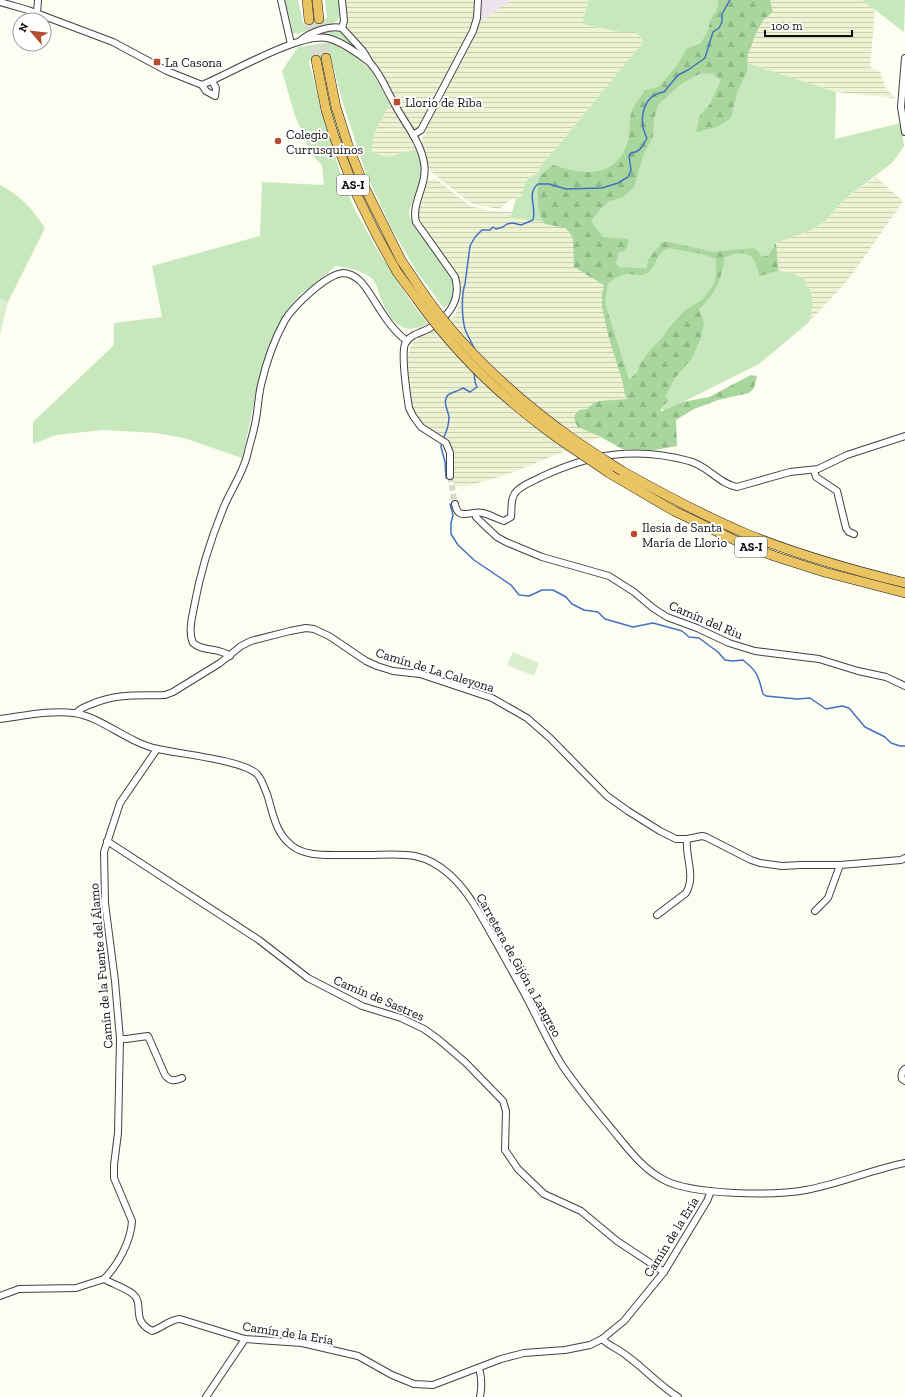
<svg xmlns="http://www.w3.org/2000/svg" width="905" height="1397" font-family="'Zilla Slab',serif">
<defs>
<pattern id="farmland-rules" width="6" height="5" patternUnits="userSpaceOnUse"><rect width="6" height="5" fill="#edf3d2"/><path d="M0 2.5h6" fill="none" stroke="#cacfb3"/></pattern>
<pattern id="forest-firs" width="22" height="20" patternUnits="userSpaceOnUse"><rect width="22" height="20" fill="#a8d69c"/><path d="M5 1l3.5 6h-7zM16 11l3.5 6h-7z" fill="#8fb685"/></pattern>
</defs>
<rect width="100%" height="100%" fill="#fdfef1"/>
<path fill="#ece3eb" d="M482,0H512L480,22Z"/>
<g fill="url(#farmland-rules)">
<path d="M345,0H476L473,25L422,125L419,128L414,129L411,127L368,56L348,28Z"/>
<path d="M512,0H589L582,24L620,32H637L643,42L558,146L541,165L537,174L530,177L525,183L521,196L516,199L510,200L499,209L477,205L469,202L435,175L429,169L427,165L422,144V139L431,115L439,99L441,100L480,22Z"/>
<path d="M770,0H862L875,9L870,67L881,73L885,87L895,98L836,92L747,63L748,54L755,36L763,20L773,12Z"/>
<path d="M390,103L417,149L387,157L372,152L374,134Z"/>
<path d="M876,177L903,201L856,269L839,290L809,322L813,306L793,273L778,271L776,243L811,230L824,222L845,199Z"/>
<path d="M432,179L437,180L470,206L491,211L512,212L510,218L547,222L567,226L604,285L626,381L665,411L503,476L467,486L454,487L450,443L431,431L422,423L414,412L409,397L408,355L411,345L419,337L455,316L461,298V288L458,277L418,217L417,207L427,182Z"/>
</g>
<g fill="#c7e7bc">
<path d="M285,0H298L303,23H308L314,20L319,22L327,18L325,0H338C339,5 341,14 338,19C334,27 307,30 297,34L293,33Z"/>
<path d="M589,0H718L717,9L710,20L708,30L701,44L747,63L836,92L835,139L901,123L904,146L893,162L845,199L824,222L811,230L776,243L779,271L793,273L804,279L811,292L813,306L809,322L759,364L665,411L626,381L605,303L604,285L574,265L577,237L567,226L547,222L510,218L516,199L521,196L525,183L530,177L537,174L541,165L558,146L643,42L637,32H620L582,24Z"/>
<path d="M862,0H905L904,32Z"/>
<path d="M330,30L339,31L345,34L362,54L317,35Z"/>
<path d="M331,42L355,57L370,69L390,103L374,134L372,152L387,157L417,149C423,164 423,178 417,193C413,201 409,207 409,216C419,230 457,275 455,290C453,298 450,304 444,308L417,272L404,250L391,227L365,171L342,100L331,58L329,56L310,60L309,62L341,176L355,210L378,251L411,302L428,324C399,338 389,318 379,294C378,290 376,283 373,280C365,270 348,268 336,266C327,273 319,280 310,287C305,291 299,294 296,299C259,343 256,405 242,458L184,438L156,433L103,430L56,435L33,444V422L114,345V323L162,317L152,266L260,236L262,182L324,185L322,165L311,154L294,113L282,71L298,47Z"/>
<path d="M0,185C20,195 33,210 45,228L8,302L0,299Z"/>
</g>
<path fill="url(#forest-firs)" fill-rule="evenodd" d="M718,0H770L773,12L763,20L755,36L748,54L747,71L737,93L731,118L717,127L696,132L700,115L710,104L721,80L711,73L699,74L681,84L658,105L654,119L653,137L643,156L634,187L623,197L610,201L601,208L591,221L603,237L627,239L629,241L625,251L618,253L616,264L620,268C627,266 638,269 647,268L648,260L662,242H669L713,252L754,248L759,252L761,257L769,255L776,243L778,271L759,276C758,271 757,265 754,260C749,250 732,253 724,258C723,278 714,296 699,309L704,323L701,337L692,358L675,378L665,396L669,401L662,406L660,412L683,402L709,397L751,375L757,376L754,388L749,393L718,400L694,409L676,420L677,446L654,450L622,449L601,437L578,427L575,422L574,416L579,410L587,409L594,403L599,401L628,399L625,395L623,383L609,338L602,307V294L604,285L574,267L573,238L566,228L545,224C536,212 537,192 539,177L553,165C584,175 615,179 628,142C631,132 628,121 632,111C634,104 641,97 645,90L659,87L679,63L686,49L701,43L708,30L710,20L717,9ZM669,248L701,254L717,259L716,262V276L713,286L702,300L685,310L668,329L662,338L651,349L640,364L638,371L629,380L605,303L608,283C614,279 621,274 628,274C635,274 641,277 647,273C658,267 653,254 669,248Z"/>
<g fill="#daeecd">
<path d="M0,299L8,302L0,335Z"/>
<path d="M513,652L539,663L534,676L507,665Z"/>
</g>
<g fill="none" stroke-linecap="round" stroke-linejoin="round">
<g stroke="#4470c4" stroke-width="1.5">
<path d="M475,350C472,343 468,337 465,329C462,318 461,295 465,284L470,246L475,237L482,230H490L493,227L496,229L503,227L507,224L513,223L521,225L533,220C537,207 526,194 538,184H549L566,189L602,188L618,183L628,177L631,170L629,156L631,153C640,152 643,146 647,138C638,121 642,95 664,92L678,75L688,70L705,58L713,32L719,28L722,22V14L730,0"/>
<path d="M443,439C446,433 449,424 449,417C448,410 442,402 448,395C452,392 459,391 463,388L470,392L477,387L475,382L474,372"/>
<path d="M442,442L441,447L445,462L446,478"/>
<path d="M450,504L453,515L451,523V534L458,545L474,560L511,585L519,595L529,596L542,590H553L566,597L572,604L584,610L598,612L605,619L633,627L653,623L682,631L689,637L699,638L718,652L725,660L733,661L743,660C758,672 758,675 763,694L766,696L797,699L810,698L826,709L842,706L849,708L865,727L885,737L891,743L900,746H905"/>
</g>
<path stroke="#d9dacf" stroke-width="6" stroke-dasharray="6 3" stroke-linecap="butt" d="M450,476L455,504"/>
<g stroke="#d9dacf" stroke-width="9" stroke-dasharray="9 4.5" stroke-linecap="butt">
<path d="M319,19L326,58"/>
<path d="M309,20L316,60"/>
</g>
<defs>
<g id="minor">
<path d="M281,0L291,44"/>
<path d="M0,2L28,10L113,42L167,71L202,85C231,73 299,33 327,38C339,40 359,54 369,62C379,71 386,89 393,101C403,122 420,139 424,163C428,185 411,202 416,222L455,277C462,300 448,318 428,329C420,333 409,335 405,344C401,355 407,396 409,408L413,416L421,427L446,443L450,453V476"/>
<path d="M37,13L38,0"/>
<path d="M342,28L344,21L342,0"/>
<path d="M301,40C311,32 330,25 342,28L363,51L369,61"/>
<path d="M905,58L901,107L905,132"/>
<path d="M202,85L206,91L215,96L216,88L212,81"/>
<path d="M413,135L421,130L473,31L477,18L478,0"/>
<path d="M814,470L816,477L837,491L846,528L849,532L854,534"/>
<path d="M455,504C458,522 471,510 483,513C491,515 497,519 504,521L511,517C512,509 510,500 515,493C521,485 532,482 541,477C590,454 636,446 689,461C707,465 719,484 737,487L790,472L818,469L847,455L905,436"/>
<path d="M475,513L476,517L481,522L497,537L506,542L542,557L609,576L634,592L653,608L667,617L697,628L729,643L755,651L819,659L858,671L886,677L905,686"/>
<path d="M230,656C218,647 203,652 193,643C188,632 192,618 194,607C200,573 210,541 223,509C230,491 242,475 247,456C249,446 253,435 255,424C258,411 258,398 261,385C266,363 274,340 285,320C294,306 325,275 343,273C348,273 355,276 359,280C364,284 368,291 372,297C382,313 392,330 407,341"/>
<path d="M76,713C81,708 86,706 92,704C117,693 139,696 165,695L173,692L220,663L241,646L251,641L290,631L306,628L314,629L329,636L366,661L377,666L393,671L420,674L492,698L527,718L550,738L607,796L628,811L660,831L676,839H687L702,836L706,837L751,860L760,863L782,866L801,865H840L901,860L905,858"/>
<path d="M0,719C24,716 50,710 74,713C102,717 128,743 158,749C179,754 243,760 257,774C262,779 264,788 267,794C273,813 275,832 291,845C303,855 320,855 334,855C348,855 361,855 374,855C405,854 424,852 449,874C467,890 477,909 489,930C500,949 511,969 522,989C536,1014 547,1041 562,1065C578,1089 597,1111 615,1133C630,1151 643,1169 664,1180C693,1195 773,1196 806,1190C839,1184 871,1170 905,1163"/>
<path d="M107,841L259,940L308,978L362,1006L401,1018L424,1029L438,1039L465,1062L503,1101L506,1111L505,1150L518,1169L544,1194L581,1211L617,1241L664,1272"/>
<path d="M815,911L828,898L840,865"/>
<path d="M657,915L686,893C696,876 685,857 687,839"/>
<path d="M120,1039H126L148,1036L165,1075C170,1082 175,1081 182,1078"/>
<path d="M905,1069C901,1072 901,1075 902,1079L905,1081"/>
<path d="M104,1279C118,1265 131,1241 132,1221L114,1178V1165L118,1133L120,1039L115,981L105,903L104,852L120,803L157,749"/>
<path d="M0,1296L19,1289L76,1288L104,1279C113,1284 125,1288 133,1294C145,1304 130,1320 152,1331C162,1328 170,1319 180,1319L245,1339L302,1343L358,1356L392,1375L414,1384L433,1385L501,1359L524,1353L565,1350L590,1345L602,1339L624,1321L664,1272L707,1201L711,1191"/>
<path d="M602,1339C609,1346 619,1349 627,1356C645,1369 659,1385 678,1397"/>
<path d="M479,1368C482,1378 482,1387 480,1397"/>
<path d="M206,1397L245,1339"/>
</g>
<g id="highway">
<path d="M307,0L309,20"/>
<path d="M317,0L319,19"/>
<path d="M326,58L336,107L348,145L364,186L401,260L424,294"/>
<path d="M316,60L326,110L334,136L355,191L376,234L397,272L417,299"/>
<path d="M622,471C663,494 704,516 747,534C798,555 852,570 905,583"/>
<path d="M609,473L674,511L743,544L774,556L824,572L905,593"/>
</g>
</defs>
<use href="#minor" stroke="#414141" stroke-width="8"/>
<use href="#highway" stroke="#1f1f1f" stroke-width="10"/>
<use href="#minor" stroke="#fff" stroke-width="6"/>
<use href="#highway" stroke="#eac362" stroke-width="9"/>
<defs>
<g id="highway-bridge">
<path d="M424,294C463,350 515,397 570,437C587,449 605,460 622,471"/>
<path d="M417,299C453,350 498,394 548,431C568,446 589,459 609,473"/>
</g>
</defs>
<use href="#highway-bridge" stroke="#1f1f1f" stroke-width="10" stroke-linecap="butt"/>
<use href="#highway-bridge" stroke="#eac362" stroke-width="9"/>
</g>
<g fill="#b54b2f" stroke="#fff" stroke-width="1.5">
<rect x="153" y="58" width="8" height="8" rx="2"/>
<rect x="393" y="98" width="8" height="8" rx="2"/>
<circle cx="278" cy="141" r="4"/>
<circle cx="634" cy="534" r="4"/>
</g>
<g text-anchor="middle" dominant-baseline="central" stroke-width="4" stroke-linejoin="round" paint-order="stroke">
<g fill="#fff" stroke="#565656" stroke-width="1">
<rect x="337" y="175" width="32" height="20" rx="3"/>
<rect x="735" y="537" width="32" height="20" rx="3"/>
</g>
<g font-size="12" font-weight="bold" fill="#0e0e0e">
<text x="353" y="185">AS-I</text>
<text x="751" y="547">AS-I</text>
</g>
<g font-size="13" fill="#0e0e0e" stroke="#fff" text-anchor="start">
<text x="165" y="62">La Casona</text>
<text x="405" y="102">Llorio de Riba</text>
<text x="286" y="134">Colegio<tspan x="286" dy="15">Currusquinos</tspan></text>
<text x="642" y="527">Ilesia de Santa<tspan x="642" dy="15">María de Llorio</tspan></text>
</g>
<g font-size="13" fill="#0e0e0e" stroke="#fff">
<text transform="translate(706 620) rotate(23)">Camín del Riu</text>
<text transform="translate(435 670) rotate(17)">Camín de La Caleyona</text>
<text transform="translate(519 965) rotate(61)">Carretera de Gijón a Langreo</text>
<text transform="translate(101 966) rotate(-95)">Camín de la Fuente del Álamo</text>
<text transform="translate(379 998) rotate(23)">Camín de Sastres</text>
<text transform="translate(671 1237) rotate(-58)">Camín de la Ería</text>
<text transform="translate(288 1333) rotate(9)">Camín de la Ería</text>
</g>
</g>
<g transform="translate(32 32) rotate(298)"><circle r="19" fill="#ffffff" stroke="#9f9f9f"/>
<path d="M0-3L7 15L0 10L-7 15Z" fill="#b54b2f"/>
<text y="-6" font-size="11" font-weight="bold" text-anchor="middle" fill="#0e0e0e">N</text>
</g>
<path d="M765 30v6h87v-6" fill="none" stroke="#0e0e0e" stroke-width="2"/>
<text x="771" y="30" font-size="12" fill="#0e0e0e" stroke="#ffffff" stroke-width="3" paint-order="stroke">100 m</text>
</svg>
